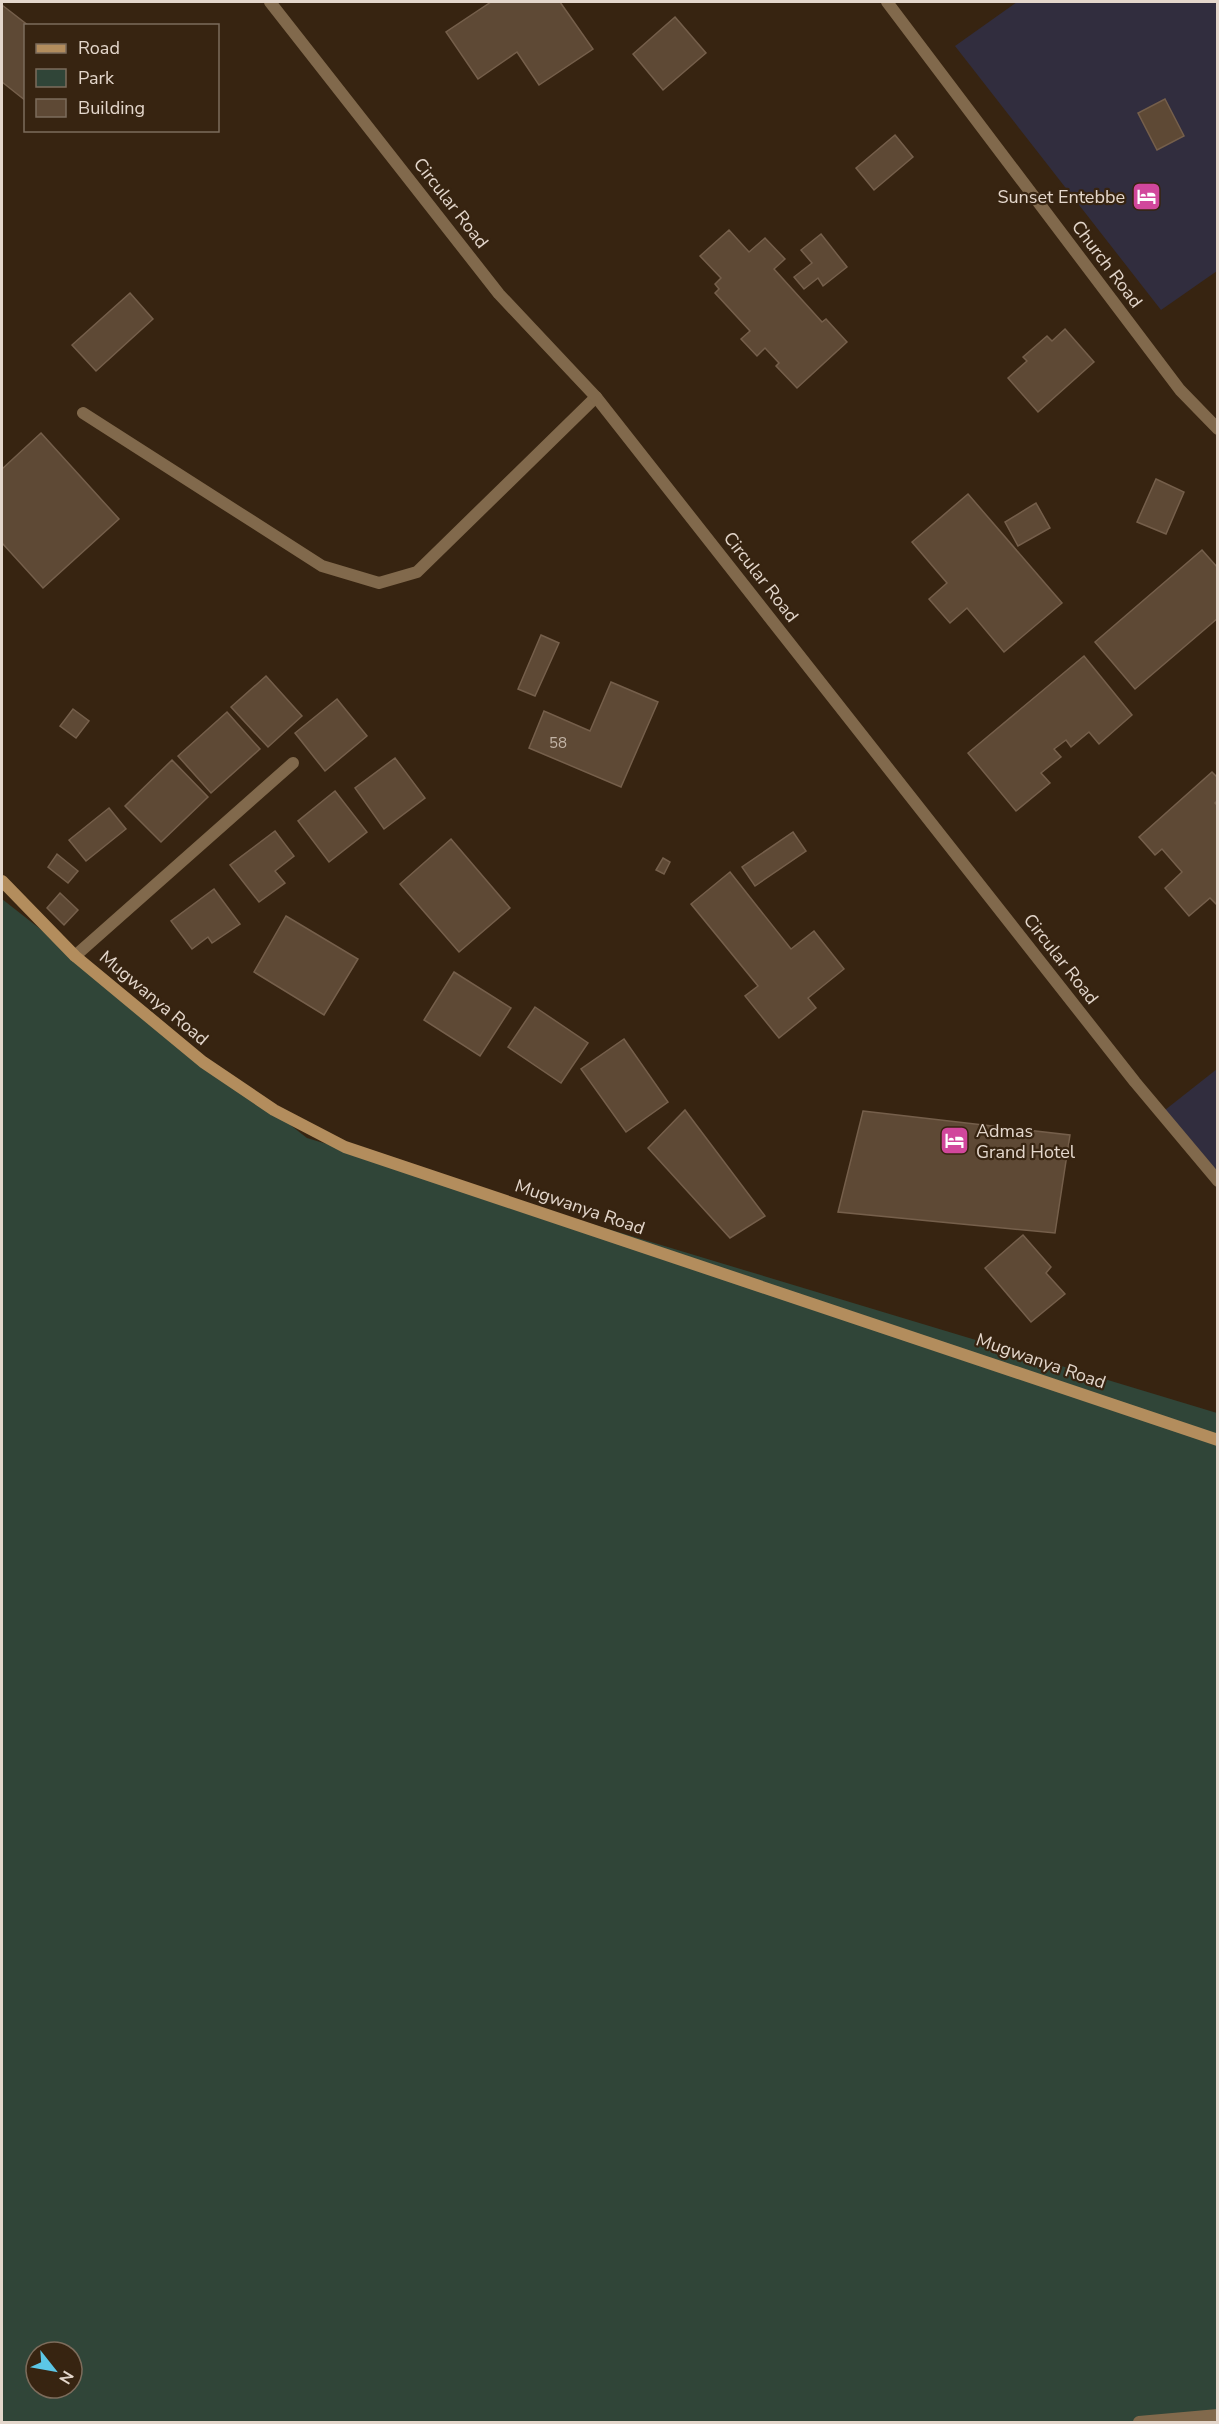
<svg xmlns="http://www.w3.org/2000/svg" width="1219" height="2424" font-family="'Nunito Sans',sans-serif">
<rect width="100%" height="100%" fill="#372411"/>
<g fill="#312d3e">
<path d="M1017,2H1217V271L1161,310L955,46Z"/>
<path d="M1217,1069V1171L1165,1110Z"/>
</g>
<path fill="#304538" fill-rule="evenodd" d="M2,899L307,1138L1217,1413V2422H2ZM36,2352H72V2388H36Z"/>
<g fill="#5e4935" stroke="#755f4b" stroke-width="1.5">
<path d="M491,2H560L593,49L539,85L517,52L478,79L446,32Z"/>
<path d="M2,5L29,26H26V101L2,82Z"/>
<path d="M675,17L706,53L663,90L633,54Z"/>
<path d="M1165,99L1184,136L1157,150L1138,113Z"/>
<path d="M895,135L913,157L874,190L856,168Z"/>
<path d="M729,230L749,252L765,238L785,259L774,269L822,322L826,319L847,342L797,388L776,366L779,363L765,348L757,356L741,339L750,331L715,293L719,289L715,284L721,278L700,256Z"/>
<path d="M821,234L847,267L823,286L818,278L804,289L794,277L812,263L801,250Z"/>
<path d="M130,293L153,319L96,371L72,345Z"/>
<path d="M1065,329L1094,362L1038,412L1008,378L1027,361L1023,357L1047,336L1052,341Z"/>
<path d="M41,433L119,519L43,588L2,543V469Z"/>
<path d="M1156,479L1184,492L1166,534L1137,522Z"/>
<path d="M968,494L1062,603L1004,652L967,608L950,623L929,599L947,583L912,542Z"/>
<path d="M1036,503L1050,528L1018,546L1005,522Z"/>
<path d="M1202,550L1218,568V618L1135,689L1095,642Z"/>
<path d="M541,635L559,643L535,696L518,689Z"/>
<path d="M1084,656L1132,715L1099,744L1089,732L1071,747L1066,740L1054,749L1061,757L1041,773L1050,783L1016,811L968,753Z"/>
<path d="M266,676L302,716L268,747L231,707Z"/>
<path d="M611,682L658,702L621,787L529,748L544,711L590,731Z"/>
<path d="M337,699L367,736L325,771L295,733Z"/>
<path d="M73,709L89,721L76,738L60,726Z"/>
<path d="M227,712L260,749L211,793L178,756Z"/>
<path d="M395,758L425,798L384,829L355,788Z"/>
<path d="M172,760L208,797L161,842L125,806Z"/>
<path d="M1212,772L1218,778V800L1215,803L1218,806V906L1210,898L1189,916L1165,888L1182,872L1162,849L1155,855L1139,837Z"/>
<path d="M335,791L367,832L329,862L298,821Z"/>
<path d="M109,808L126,829L86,861L69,840Z"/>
<path d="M275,831L294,856L275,871L285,883L259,902L230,865Z"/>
<path d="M793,832L806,851L755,886L742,867Z"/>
<path d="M451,839L510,908L459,952L400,884Z"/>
<path d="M57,854L78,871L68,883L48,867Z"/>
<path d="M663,858L670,862L664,874L656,870Z"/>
<path d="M730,872L791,949L814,931L844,969L808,998L816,1008L779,1038L745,996L758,986L691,904Z"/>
<path d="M214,889L240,924L212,943L208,937L192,949L171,921Z"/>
<path d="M60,893L78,910L64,925L47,908Z"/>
<path d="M286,916L358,959L324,1015L254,972Z"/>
<path d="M454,972L511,1008L480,1056L424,1020Z"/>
<path d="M535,1007L588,1043L561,1083L508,1047Z"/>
<path d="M624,1039L668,1102L626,1132L581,1069Z"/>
<path d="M685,1110L765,1216L730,1238L648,1148Z"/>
<path d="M863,1111L1070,1135L1055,1233L838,1212Z"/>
<path d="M1023,1235L1051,1267L1046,1273L1065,1294L1031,1322L985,1268Z"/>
</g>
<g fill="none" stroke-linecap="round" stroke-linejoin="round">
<g stroke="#81694c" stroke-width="12">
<path d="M83,413L322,566L379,583L417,572L596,397"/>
<path d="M1139,2422L1218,2415"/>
</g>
<g stroke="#81694c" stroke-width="12">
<path d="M270,2L499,294L596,397L1135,1082L1218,1181"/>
<path d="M887,2L1180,390L1218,429"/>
<path d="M75,956L293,763"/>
</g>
<path stroke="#b38d5d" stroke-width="12" d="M2,881L75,956L203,1062L274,1110L345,1147L1218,1440"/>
</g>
<defs>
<symbol id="hotel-square" viewBox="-11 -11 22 22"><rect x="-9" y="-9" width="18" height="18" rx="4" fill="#d1479c" stroke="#372411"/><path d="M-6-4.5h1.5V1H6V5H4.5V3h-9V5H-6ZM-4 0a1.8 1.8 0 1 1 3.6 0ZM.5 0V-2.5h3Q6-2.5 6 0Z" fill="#fff"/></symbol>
</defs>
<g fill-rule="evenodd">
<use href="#hotel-square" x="1130" y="180" width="33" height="33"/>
<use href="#hotel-square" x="938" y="1124" width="33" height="33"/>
</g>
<g text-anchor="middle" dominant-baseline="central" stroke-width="4.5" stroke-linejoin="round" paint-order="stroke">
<g font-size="15" fill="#c2b4a6">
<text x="558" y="743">58</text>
</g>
<g font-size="18" fill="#e4d7cc" stroke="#372411" text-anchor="end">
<text x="1125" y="197">Sunset Entebbe</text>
<text x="976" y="1131" text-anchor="start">Admas<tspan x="976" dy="21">Grand Hotel</tspan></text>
</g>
<g font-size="18" fill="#e4d7cc" stroke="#372411">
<text transform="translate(451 203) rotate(52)">Circular Road</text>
<text transform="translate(1107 264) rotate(53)">Church Road</text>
<text transform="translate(761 577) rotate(52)">Circular Road</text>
<text transform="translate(1061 959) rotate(52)">Circular Road</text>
<text transform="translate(154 998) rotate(40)">Mugwanya Road</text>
<text transform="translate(580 1207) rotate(19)">Mugwanya Road</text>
<text transform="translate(1041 1361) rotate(19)">Mugwanya Road</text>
</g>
</g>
<rect width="1219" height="2424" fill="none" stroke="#e4d7cc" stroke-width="6"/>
<rect x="24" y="24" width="195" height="108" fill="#372411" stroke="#7c6c5c" stroke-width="1.5"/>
<rect x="36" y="44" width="30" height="9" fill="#b38d5d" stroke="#7c6c5c" stroke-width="1.5"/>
<text x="78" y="54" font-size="18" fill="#e4d7cc">Road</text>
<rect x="36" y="69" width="30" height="18" fill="#304538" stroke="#7c6c5c" stroke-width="1.5"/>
<text x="78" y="84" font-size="18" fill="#e4d7cc">Park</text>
<rect x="36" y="99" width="30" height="18" fill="#5e4935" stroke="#7c6c5c" stroke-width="1.5"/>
<text x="78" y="114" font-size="18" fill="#e4d7cc">Building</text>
<g transform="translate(54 2370) rotate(121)"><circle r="28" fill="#372411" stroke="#7c6c5c" stroke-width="1.5"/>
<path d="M0-4.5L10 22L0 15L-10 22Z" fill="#5cc7e7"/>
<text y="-9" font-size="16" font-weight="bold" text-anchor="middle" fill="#e4d7cc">N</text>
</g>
</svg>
